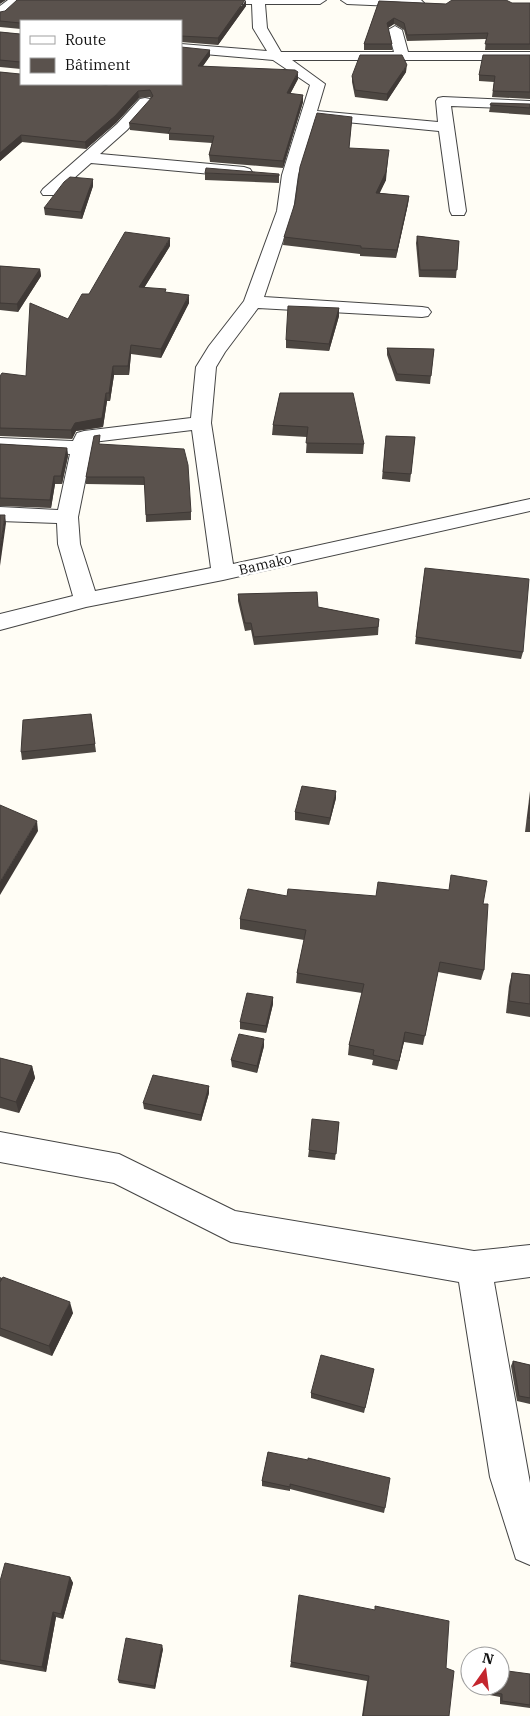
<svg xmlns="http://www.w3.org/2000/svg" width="530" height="1716" font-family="'IBM Plex Serif',serif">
<rect width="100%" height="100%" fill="#fffdf5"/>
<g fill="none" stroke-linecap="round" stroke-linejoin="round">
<defs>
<g id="street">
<path d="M8,0H22L5,16L0,17V6Z"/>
<path d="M219,0H326L320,4H265L267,28L281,52H394L388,30L395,26L402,30L408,52H530V60H292L325,84L317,111L438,122L436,101L438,98L443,97L530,101V109L451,106L466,211L464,215H452L450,211L439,131L315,119L298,175L293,211L264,297L422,307L428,308L431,312L428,316L422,317L258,308L225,352L216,367L211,423L233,564L530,499V511L223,580L86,607L0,630V614L73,596L58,544L57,523L0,521V507L58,510L70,454L0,450V438L73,441L77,433L84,431L191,418L196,367L209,346L244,301L277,211L282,175L310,85L273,60L181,52V44L267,51L253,28L252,4H225ZM192,430L211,568L95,591L80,544L78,517L93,442Z"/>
<path d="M341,0H421L424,3L417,7L347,4Z"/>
<path d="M145,98L150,99L152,102L150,105L127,130L100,154L244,167L250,169L252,172L250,175L244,177L91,163L55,195H43L41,192L43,189L117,124L140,99Z"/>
<path d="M0,1132L119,1154L235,1211L474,1251L530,1245V1277L494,1282L530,1483V1565L516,1559L490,1477L459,1282L231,1242L114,1183L0,1162Z"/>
</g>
</defs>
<use href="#street" stroke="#444" stroke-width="2"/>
<use href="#street" fill="#fff" fill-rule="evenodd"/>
</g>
<g fill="#4d4742">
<path d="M379,1L446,4L512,3H530V50H485L486,39L407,41L404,30L394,24L388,28L392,44V50H364V44Z"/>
<path d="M246,6L218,45L181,42V21H21V29L0,27V12Z"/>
<path d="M0,32L20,34L21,33V69L0,67Z"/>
<path d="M210,50V56L203,66L298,79L290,94L303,102L283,168L210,162L209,155L212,143L169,140V134L130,130L129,123L151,99L150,97L139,98L116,123L86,149L22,142L0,161V72L106,85Z"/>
<path d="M530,55V99L492,97L494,82L479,81V75Z"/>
<path d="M406,72L387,101L355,97L352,82V76Z"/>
<path d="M491,103L530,104V115L489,112Z"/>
<path d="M352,117L349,148L386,180L379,193L409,196L408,204L396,258L360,256V254L283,245L284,237Z"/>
<path d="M205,173L279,174V183L205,180Z"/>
<path d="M93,186L82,219L45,215L44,208Z"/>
<path d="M417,236L459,241L456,278L419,277L416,243Z"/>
<path d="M170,246L144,288L166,293L189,303L161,358L131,354L129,375H114L110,401H107L103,427L76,431L72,439L0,436V376H26L68,319L89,294Z"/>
<path d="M0,266L40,269L41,276L18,312L0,310Z"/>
<path d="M339,308V316L329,351L286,348V340Z"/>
<path d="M387,348L434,349L430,384L396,381L387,355Z"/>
<path d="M280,393L364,444L363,454L306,453L307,437L272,435L273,425Z"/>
<path d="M386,436L415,437L410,482L382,479Z"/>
<path d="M0,444L67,448L68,456L62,484H55L51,508L0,506Z"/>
<path d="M101,444L191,512V520L146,522L145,485L86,484V477Z"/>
<path d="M425,568L523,652L521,659L415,644Z"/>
<path d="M238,594L318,607L379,619L378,635L254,645L251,630L245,631L238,601Z"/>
<path d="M91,714L96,752L22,760L21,752Z"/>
<path d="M530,791V832H525Z"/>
<path d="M336,798L329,825L295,820V812Z"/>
<path d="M287,896H376L483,904L484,970L481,980L438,972L423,1045L404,1042L397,1070L372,1065L373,1060L348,1055L349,1045L362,993L296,983L297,973L304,940L240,929V919Z"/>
<path d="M512,973L530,975V1017L506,1013L509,986Z"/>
<path d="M273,997V1004L266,1033L240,1029V1022Z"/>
<path d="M264,1046L257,1073L232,1067L231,1060Z"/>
<path d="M0,1058L32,1066L35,1078L19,1113L0,1108Z"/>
<path d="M209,1086V1093L201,1121L144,1109L143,1103Z"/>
<path d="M339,1122L335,1160L308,1157L309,1150Z"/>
<path d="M0,1277L73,1313L52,1356L0,1336Z"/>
<path d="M513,1361L530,1365V1404L517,1401L511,1366Z"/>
<path d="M374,1369L364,1413L311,1398V1393Z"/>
<path d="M268,1452L385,1508L384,1513L290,1489V1491L262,1486V1481Z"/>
<path d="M70,1577L73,1583L63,1619L56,1617L46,1672L0,1664V1581Z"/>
<path d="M375,1606L446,1668L449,1716H362L367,1681L290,1667L291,1662L375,1610Z"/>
<path d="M163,1649L155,1689L119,1683L118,1680Z"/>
<path d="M530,1674V1708L500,1704V1697L474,1692L475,1686H500Z"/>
</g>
<g fill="#3f3936">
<path d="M0,0H6L0,4Z"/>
<path d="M246,0V6L218,45V38Z"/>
<path d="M394,18V24L386,29L387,23Z"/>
<path d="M210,50V56L198,73V66Z"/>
<path d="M407,65L406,72L387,101V94Z"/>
<path d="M298,72V79L287,100V93Z"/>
<path d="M138,91L139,98L116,123L86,149L85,142Z"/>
<path d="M303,95V102L283,168V161Z"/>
<path d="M21,135L22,142L0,161V153Z"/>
<path d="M388,158L386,180L376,201V193Z"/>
<path d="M93,179V186L82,219L81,212Z"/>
<path d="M409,196L408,204L396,258L397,250Z"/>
<path d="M170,238V246L139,296V287Z"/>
<path d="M40,269L41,276L18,312L17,304Z"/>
<path d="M189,295V303L161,358V349Z"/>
<path d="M339,308V316L329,351V344Z"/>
<path d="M131,345V354L129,375L128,366Z"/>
<path d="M113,366L114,375L110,401L109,393Z"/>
<path d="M106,393L107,401L103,427L76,431L72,439L71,430L75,423Z"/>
<path d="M67,448L68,456L62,484L61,476Z"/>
<path d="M54,476L55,484L51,508L50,500Z"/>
<path d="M5,515L6,523L0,566V548Z"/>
<path d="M336,791V798L329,825L330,818Z"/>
<path d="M37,821L38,831L0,895V882Z"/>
<path d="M273,997V1004L266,1033V1026Z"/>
<path d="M405,1032L404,1042L397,1070L399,1061Z"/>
<path d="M264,1039V1046L257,1073V1066Z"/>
<path d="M32,1066L35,1078L19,1113L16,1102Z"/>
<path d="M209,1086V1093L201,1121V1115Z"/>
<path d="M70,1302L73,1313L52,1356L49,1346Z"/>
<path d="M70,1577L73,1583L63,1619L61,1614Z"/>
<path d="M53,1612L56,1617L46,1672L42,1667Z"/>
<path d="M162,1645L163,1649L155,1689L154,1686Z"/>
</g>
<g fill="#5a524d" stroke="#3f3936">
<path d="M17,0H245L218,38L181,36V21H21V24L20,23L0,21V12L5,11Z"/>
<path d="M452,0H506L512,3H530V44H485L488,33L407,35L404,23L394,18L387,23L392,44H364L379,1L446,4Z"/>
<path d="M0,32L20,34L21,33V63L20,62L0,60Z"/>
<path d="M181,47L210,50L198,66L295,70L298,72L287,93L303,95L283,161L209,155L214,136L168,133L171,128L129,123L153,96L150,90L138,91L115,116L85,142L21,135L0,153V72L20,74L21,73V84H96L106,85L111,84H181Z"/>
<path d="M360,55H402L407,65L387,94L355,90L352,76Z"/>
<path d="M483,55H530V92L493,91L495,76L479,75Z"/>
<path d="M491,103L530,104V108L490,105Z"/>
<path d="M317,113L352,117L349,148L389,150L386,172L376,193L409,196L397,250L361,248V246L284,237L295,203L300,167Z"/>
<path d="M206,168L279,174V176L205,173Z"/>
<path d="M70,177L93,179L81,212L44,208L64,182Z"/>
<path d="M125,232L170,238L139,287L166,289L165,292L189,295L161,349L131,345L128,366H113L109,393H106L102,418L75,423L71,430L0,428V376L2,373L26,376L30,303L68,319L82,294H89Z"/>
<path d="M417,236L459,241L457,270H420Z"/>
<path d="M0,266L40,269L17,304L0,303Z"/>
<path d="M288,306L339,308L329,344L286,340Z"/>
<path d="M387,348L434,349L431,376L397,374Z"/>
<path d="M280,393H353L364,444L306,443L308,427L273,425Z"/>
<path d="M100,435L99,444L184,449L188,465L191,512L146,515L144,477H86L94,436Z"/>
<path d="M386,436L415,437L411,474L383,472Z"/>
<path d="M0,444L67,448L61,476H54L50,500L0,498Z"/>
<path d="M0,515H5L0,548Z"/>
<path d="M425,568L529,579L523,652L416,637Z"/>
<path d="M317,592L318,607L379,619L378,627L254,637L251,623H245L238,594Z"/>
<path d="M91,714L95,744L21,752L23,720Z"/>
<path d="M302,786L336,791L330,818L295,812Z"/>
<path d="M530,800V818H528Z"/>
<path d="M0,805L37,821L0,882Z"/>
<path d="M451,875L487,881L483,904H488L484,970L440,962L425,1036L405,1032L399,1061L373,1055L374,1050L349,1045L364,984L297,973L306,930L240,919L248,889L287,896L288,889L376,896L378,882L449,890Z"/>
<path d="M512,973L530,975V1004L509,1001Z"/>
<path d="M247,993L273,997L266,1026L240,1022Z"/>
<path d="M239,1034L264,1039L257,1066L231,1060Z"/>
<path d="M0,1058L32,1066L16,1102L0,1097Z"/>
<path d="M153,1075L209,1086L201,1115L143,1103Z"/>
<path d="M312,1119L339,1122L336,1154L309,1150Z"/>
<path d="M3,1277L70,1302L49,1346L0,1328V1282Z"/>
<path d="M321,1355L374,1369L365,1408L311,1393Z"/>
<path d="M513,1361L530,1365V1398L519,1396Z"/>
<path d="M268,1452L308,1460V1458L390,1478L385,1508L290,1484V1487L262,1481Z"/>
<path d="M5,1563L70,1577L61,1614L53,1612L42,1667L0,1660V1581Z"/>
<path d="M299,1595L375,1610V1606L449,1621L446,1668L454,1671L449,1716H363L369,1676L291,1662Z"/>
<path d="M126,1638L162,1645L154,1686L118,1680Z"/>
<path d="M500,1670L530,1674V1705L502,1701V1694L476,1689V1686H500Z"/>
</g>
<g text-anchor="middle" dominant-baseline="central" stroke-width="5" stroke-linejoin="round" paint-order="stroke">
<g font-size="14" fill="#111" stroke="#fff">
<text transform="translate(265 564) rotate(-13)">Bamako</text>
</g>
</g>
<rect x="20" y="20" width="162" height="65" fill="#ffffff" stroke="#a0a0a0"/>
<rect x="30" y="36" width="25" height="8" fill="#ffffff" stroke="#a0a0a0"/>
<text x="65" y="45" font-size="15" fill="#111111">Route</text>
<rect x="30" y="58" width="25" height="15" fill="#5a524d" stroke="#a0a0a0"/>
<text x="65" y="70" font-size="15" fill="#111111">Bâtiment</text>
<g transform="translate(485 1671) rotate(14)"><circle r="24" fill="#ffffff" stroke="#a0a0a0"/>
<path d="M0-4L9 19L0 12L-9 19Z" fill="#c4262e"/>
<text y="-8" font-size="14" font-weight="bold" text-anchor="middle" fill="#111111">N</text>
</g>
</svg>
